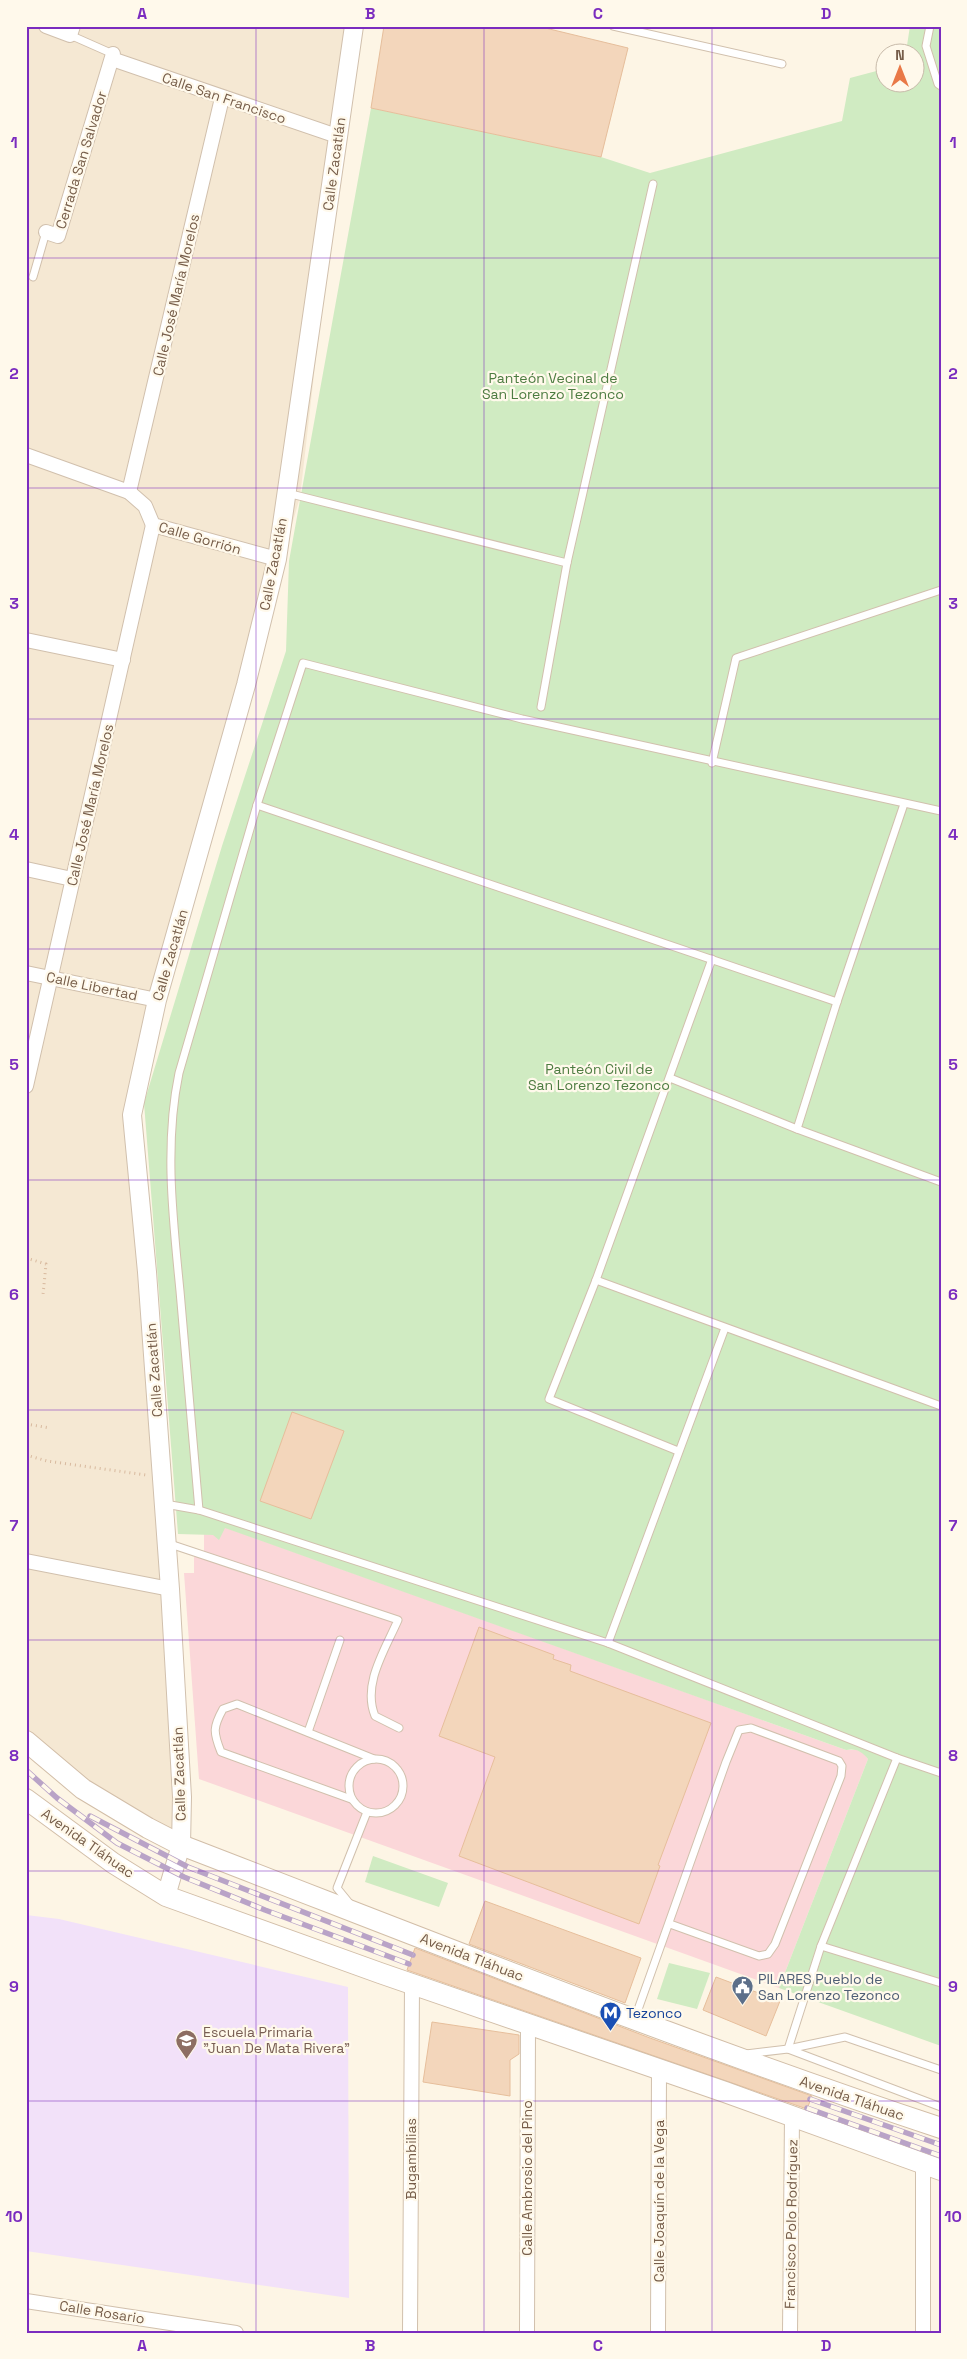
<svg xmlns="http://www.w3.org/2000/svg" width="967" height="2359" font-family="'Space Grotesk',sans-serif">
<rect width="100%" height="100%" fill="#fdf5e5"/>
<path fill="#f5e8d3" d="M26,26H354L300,497L246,685L132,1115L181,1845L26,1749Z"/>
<path fill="#f2e1f9" d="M26,1915L59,1919L348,1987L349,2298L26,2251Z"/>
<path fill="#fbd7d9" d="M224,1527L846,1750H857L864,1753L868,1759L779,1988L199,1779L184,1573H194V1557H204V1534L213,1535Z"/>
<g fill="#d0ebc2">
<path d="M910,26H941V2046L779,1988L868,1759C862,1751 855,1748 846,1750L225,1528L219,1540L213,1535L178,1534L144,1103L222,846L286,651L289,561L371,108L601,157L650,173L842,121L850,78L884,69V82H914V52H906Z"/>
<path d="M373,1856L448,1883L439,1907L365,1882Z"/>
<path d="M669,1963L710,1973L697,2009L657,1999Z"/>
</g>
<g fill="#f3d6bb" stroke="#e6be9b">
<path d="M384,26H537L628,48L601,157L371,108Z"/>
<path d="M292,1412L344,1431L311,1519L260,1501Z"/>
<path d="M479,1627L554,1655L553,1659L571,1665L570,1671L711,1723L658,1865L660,1866L639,1924L459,1856L495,1757L439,1736Z"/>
<path d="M485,1901L641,1958L625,2003L469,1944Z"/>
<path d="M415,1948L650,2038L812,2096L807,2109L407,1970Z"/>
<path d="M716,1977L780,2001L766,2036L703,2010Z"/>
<path d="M432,2022L519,2035V2054L510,2060V2096L423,2082Z"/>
</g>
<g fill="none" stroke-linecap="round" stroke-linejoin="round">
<defs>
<g id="service">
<path d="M613,26L782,64"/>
<path d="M930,26L926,46L938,84L941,86"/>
<path d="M70,35L113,54"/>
<path d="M33,277L46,232"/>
<path d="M287,493L567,563"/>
<path d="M541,707L567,563L653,184"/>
<path d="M712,763L736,658L941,590"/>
<path d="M904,804L837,1002L797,1129L941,1182"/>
<path d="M257,805L837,1002"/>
<path d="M712,959L596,1280L941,1406"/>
<path d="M670,1078L797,1129"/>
<path d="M596,1280L549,1399L678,1451"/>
<path d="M165,1504L199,1510L608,1643L897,1758L941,1773"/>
<path d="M199,1510C193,1437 186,1364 180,1291C173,1219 164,1145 179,1073L257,805L303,663L522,719L941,811"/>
<path d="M167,1543L398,1620C385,1650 362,1684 375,1716L399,1728"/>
<path d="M608,1643L725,1328"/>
<path d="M308,1732L340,1640"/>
<path d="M897,1758L821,1946L788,2049L941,2107"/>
<circle cx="376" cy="1786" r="27"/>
<path d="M351,1799L221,1752C213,1732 213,1727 223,1709L237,1704L374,1759"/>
<path d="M350,1904L337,1888L367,1812"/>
<path d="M821,1946L941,1983"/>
<path d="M635,2018L726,1762L739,1730L751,1728L839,1761L842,1766L841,1776L775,1944L768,1954L759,1956L670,1924"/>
<path d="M746,2054L788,2049L845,2037L941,2070"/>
</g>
<g id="minor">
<path d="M46,26L70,35L73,26"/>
<path d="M112,59L337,136"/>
<path d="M46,232L58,236L113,54"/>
<path d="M26,455L129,492L145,506L153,525L277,559"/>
<path d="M129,492L222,98"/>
<path d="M26,640L123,660"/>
<path d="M26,869L72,879"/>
<path d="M26,973L157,1000"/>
<path d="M26,1086L153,525"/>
<path d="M26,1561L170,1589"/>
<path d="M26,2301L236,2333"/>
<path d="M410,2333L412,1984"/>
<path d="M527,2333L528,2024"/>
<path d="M658,2333L659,2069"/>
<path d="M790,2333L792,2116"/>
<path d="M923,2333V2164"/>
</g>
<path id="tertiary" d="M166,1896L181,1845L182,1797L170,1589L147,1272L132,1115L157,1000L246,685L277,559L354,26"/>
<g id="secondary">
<path d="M26,1741L83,1789L148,1828L181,1845C433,1942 684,2043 941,2128"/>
<path d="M26,1799L113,1863L166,1896L380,1973L725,2092L941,2170"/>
</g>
</defs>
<use href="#service" stroke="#d1c0ad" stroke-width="9"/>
<use href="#minor" stroke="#d1c0ad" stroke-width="16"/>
<use href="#tertiary" stroke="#d1c0ad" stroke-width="20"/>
<use href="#secondary" stroke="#d2bea8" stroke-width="22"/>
<g stroke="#d8b99e" stroke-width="3" stroke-dasharray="1 4" stroke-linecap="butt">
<path d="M26,1258L46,1264L43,1295"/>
<path d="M26,1424L50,1428"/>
<path d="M26,1455L47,1461L146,1475"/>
</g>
<use href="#service" stroke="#fff" stroke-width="7"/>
<use href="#minor" stroke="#fff" stroke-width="14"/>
<use href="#tertiary" stroke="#fff" stroke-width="18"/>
<use href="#secondary" stroke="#fff" stroke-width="20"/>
<defs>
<g id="rail">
<path d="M26,1770L57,1798L117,1843L184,1877L265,1910L409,1964"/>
<path d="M90,1816L188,1867L413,1955"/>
<path d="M810,2099L941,2145"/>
<path d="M807,2108L941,2156"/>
</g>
</defs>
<use href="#rail" stroke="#b9a3c7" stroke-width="5.5"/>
<use href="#rail" stroke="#fff9eb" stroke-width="4" stroke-dasharray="11" stroke-linecap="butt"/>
</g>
<path fill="none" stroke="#7b2cbf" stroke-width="1" stroke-opacity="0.55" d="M256,26V2333M484,26V2333M712,26V2333M26,258H941M26,488H941M26,719H941M26,949H941M26,1180H941M26,1410H941M26,1640H941M26,1871H941M26,2101H941"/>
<defs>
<symbol id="civic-pin" viewBox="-11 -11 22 30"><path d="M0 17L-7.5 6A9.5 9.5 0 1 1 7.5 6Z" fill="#5c6f8a" stroke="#fff9eb"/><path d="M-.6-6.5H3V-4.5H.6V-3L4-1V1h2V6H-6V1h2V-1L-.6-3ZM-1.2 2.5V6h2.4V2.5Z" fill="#fff"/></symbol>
<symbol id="metro-pin" viewBox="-11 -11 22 30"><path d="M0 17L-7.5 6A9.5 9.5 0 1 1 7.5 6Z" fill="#1a4fb4" stroke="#fff9eb"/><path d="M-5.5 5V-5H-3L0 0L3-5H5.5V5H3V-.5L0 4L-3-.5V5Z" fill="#fff"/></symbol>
<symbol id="school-pin" viewBox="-11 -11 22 30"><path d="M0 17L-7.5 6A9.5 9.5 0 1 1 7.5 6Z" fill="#8d6e63" stroke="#fff9eb"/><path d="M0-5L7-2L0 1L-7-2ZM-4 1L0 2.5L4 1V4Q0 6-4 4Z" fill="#fff"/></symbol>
</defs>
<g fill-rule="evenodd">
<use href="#civic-pin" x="730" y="1974" width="25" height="34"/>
<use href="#metro-pin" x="598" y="2000" width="25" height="34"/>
<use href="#school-pin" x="174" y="2028" width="25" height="34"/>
</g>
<g text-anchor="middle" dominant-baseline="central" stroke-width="4.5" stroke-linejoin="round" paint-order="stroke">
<g font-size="14" fill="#765d49" stroke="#fff9eb">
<text transform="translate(224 98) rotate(19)">Calle San Francisco</text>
<text transform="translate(81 160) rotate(-73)">Cerrada San Salvador</text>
<text transform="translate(334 164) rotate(-82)">Calle Zacatlán</text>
<text transform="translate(176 295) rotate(-77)">Calle José María Morelos</text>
<text transform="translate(200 538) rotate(16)">Calle Gorrión</text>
<text transform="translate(273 564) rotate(-79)">Calle Zacatlán</text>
<text transform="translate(90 805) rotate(-77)">Calle José María Morelos</text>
<text transform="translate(170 955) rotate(-74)">Calle Zacatlán</text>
<text transform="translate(92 986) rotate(12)">Calle Libertad</text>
<text transform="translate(154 1370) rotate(-94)">Calle Zacatlán</text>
<text transform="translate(179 1774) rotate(-92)">Calle Zacatlán</text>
<text transform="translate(88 1843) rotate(35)">Avenida Tláhuac</text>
<text transform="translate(472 1957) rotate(21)">Avenida Tláhuac</text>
<text transform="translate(852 2098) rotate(19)">Avenida Tláhuac</text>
<text transform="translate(411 2159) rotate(-90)">Bugambilias</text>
<text transform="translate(527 2178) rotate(-90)">Calle Ambrosio del Pino</text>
<text transform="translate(659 2201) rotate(-90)">Calle Joaquín de la Vega</text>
<text transform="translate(791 2224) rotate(-89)">Francisco Polo Rodríguez</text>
<text transform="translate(102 2312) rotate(9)">Calle Rosario</text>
</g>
<g font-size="14" fill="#4d7c41" stroke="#fff9eb">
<text x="553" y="378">Panteón Vecinal de<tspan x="553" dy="16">San Lorenzo Tezonco</tspan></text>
<text x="599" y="1069">Panteón Civil de<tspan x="599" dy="16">San Lorenzo Tezonco</tspan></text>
</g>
<g font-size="14" fill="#4e5e75" stroke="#fff9eb" text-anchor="start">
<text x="758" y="1979">PILARES Pueblo de<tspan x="758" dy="16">San Lorenzo Tezonco</tspan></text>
</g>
<g font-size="14" fill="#164399" stroke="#fff9eb" text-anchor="start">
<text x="626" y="2013">Tezonco</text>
</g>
<g font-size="14" fill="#785e54" stroke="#fff9eb" text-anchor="start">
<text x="203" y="2032">Escuela Primaria<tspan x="203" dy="16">"Juan De Mata Rivera"</tspan></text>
</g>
</g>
<rect width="967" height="2359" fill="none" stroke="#fff9eb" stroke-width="55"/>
<g transform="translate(900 68)"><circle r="24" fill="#fff9eb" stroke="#c8bbaa"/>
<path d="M0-4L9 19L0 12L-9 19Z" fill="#e97947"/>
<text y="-8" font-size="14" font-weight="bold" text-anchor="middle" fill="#765d49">N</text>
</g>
<rect x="28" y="28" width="912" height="2304" fill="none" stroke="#7b2cbf" stroke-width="2"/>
<g font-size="16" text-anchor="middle" font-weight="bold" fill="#7b2cbf">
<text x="142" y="19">A</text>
<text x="370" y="19">B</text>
<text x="598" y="19">C</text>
<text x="826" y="19">D</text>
<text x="14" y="148">1</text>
<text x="953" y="148">1</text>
<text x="14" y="379">2</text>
<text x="953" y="379">2</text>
<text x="14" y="609">3</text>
<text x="953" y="609">3</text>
<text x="14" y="840">4</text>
<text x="953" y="840">4</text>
<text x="14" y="1070">5</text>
<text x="953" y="1070">5</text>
<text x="14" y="1300">6</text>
<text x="953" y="1300">6</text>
<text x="14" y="1531">7</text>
<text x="953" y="1531">7</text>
<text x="14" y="1761">8</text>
<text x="953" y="1761">8</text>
<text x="14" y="1992">9</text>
<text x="953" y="1992">9</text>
<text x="14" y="2222">10</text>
<text x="953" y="2222">10</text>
<text x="142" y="2351">A</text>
<text x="370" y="2351">B</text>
<text x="598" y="2351">C</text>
<text x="826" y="2351">D</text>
</g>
</svg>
